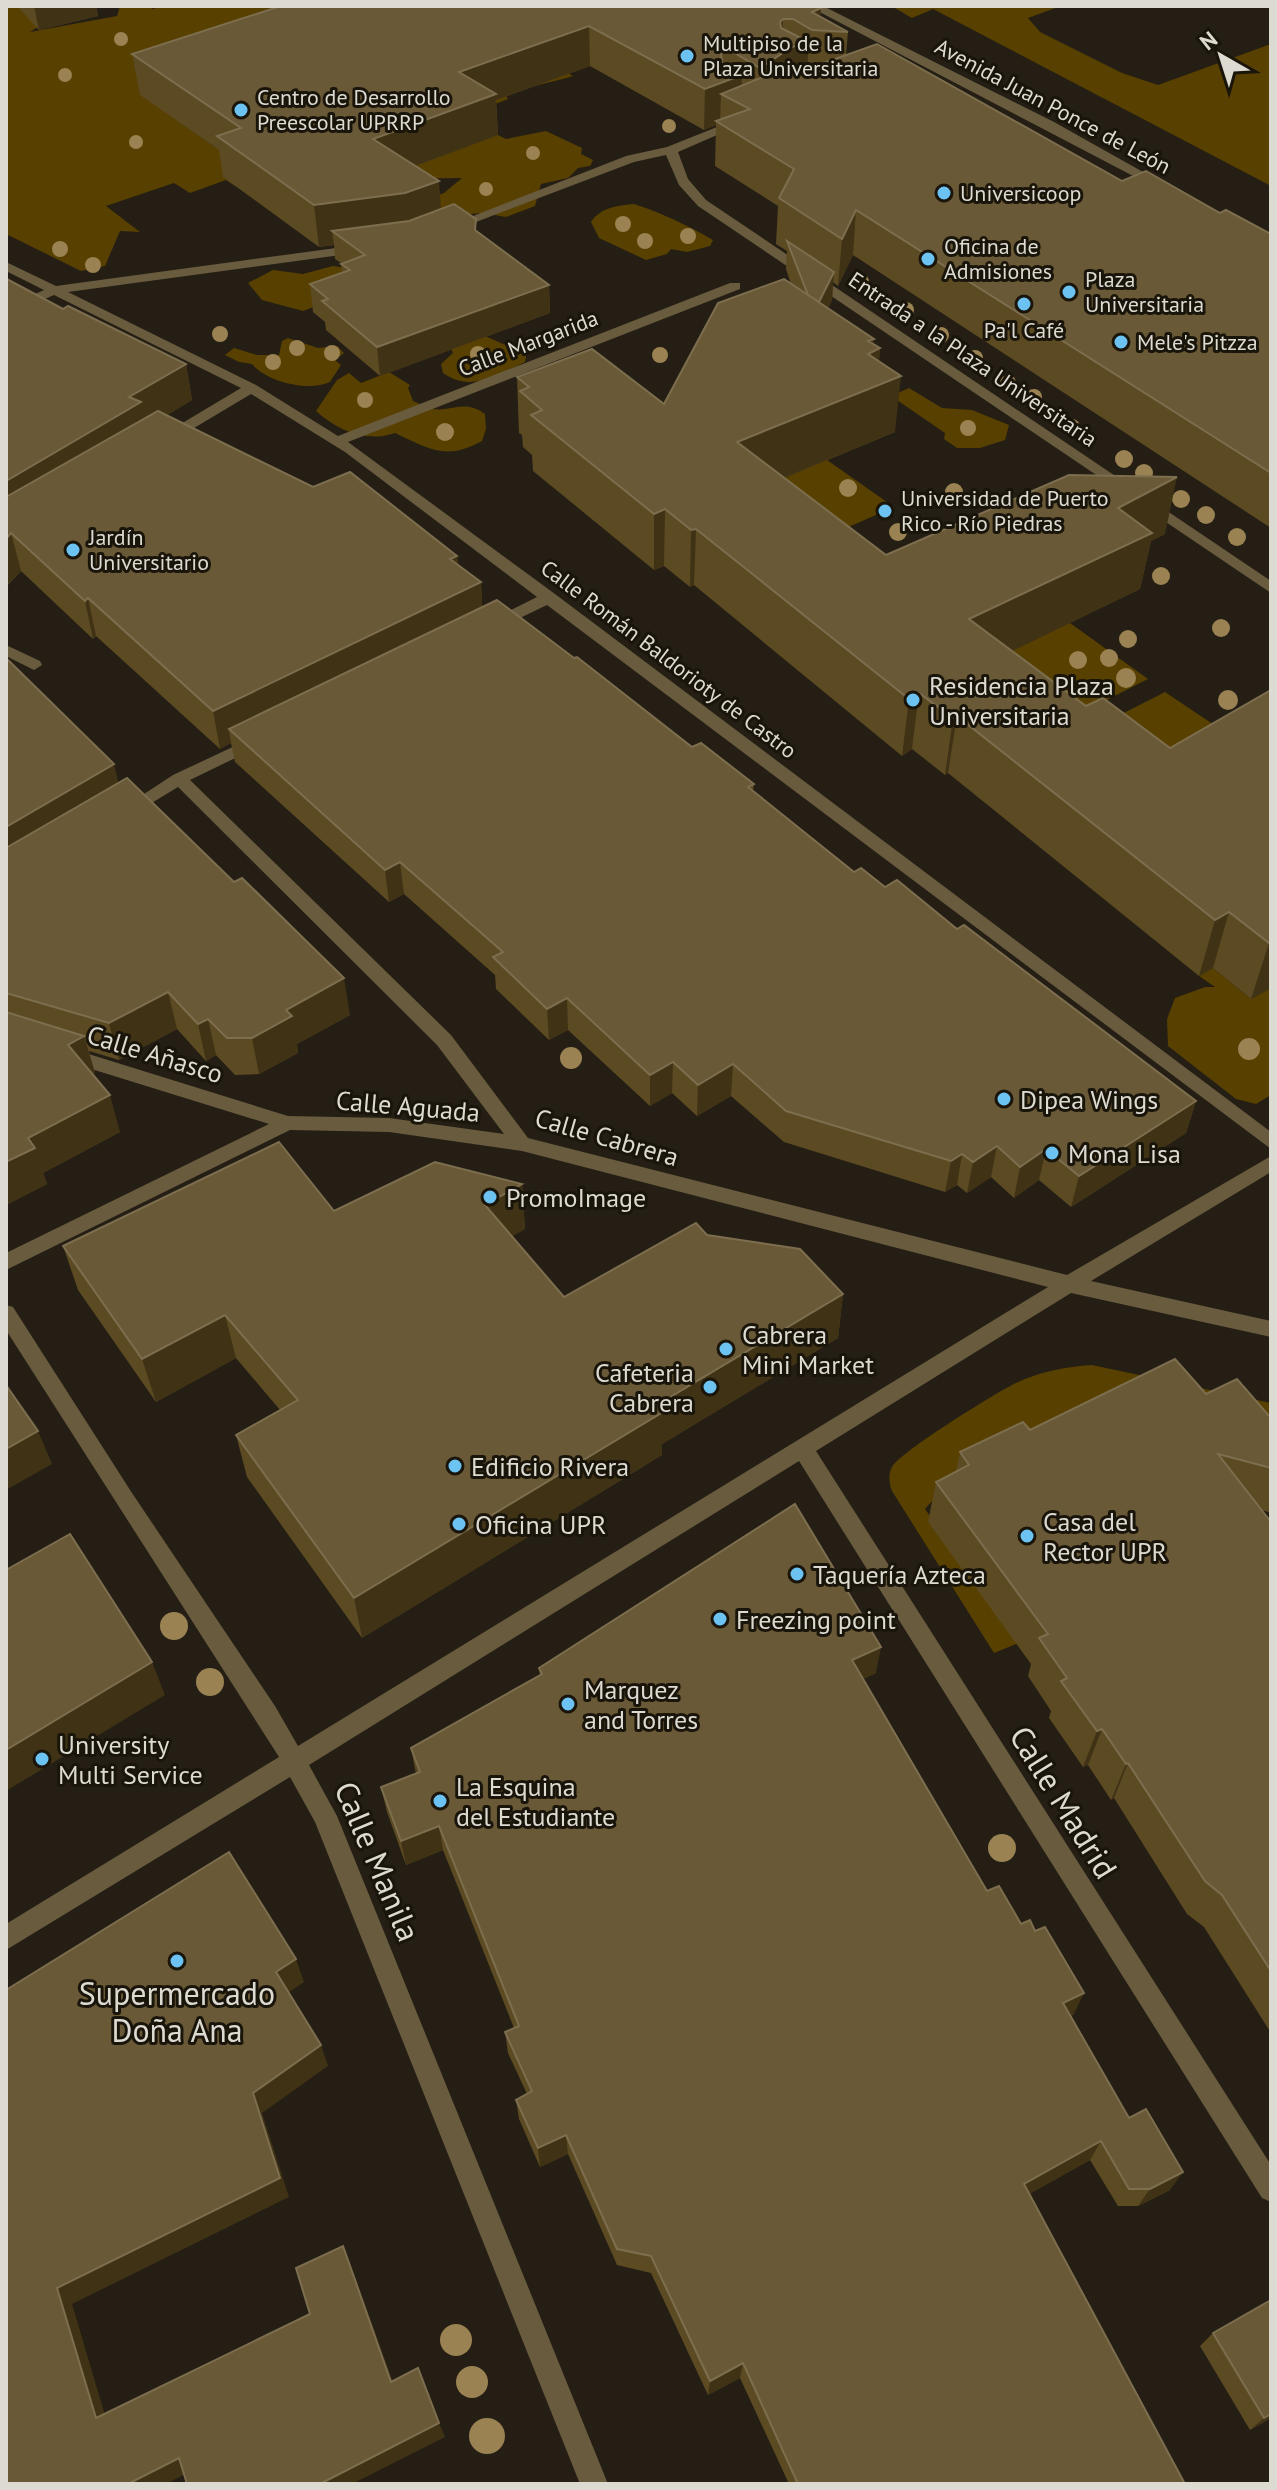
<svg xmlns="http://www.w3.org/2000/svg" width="1277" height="2490" font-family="'PT Sans',sans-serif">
<rect width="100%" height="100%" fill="#241e14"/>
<g fill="#584000">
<path d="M6,6H70L30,32L117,16L120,6H153L152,9L164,6H458L573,76C550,83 529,86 506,95L508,99L480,110L141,95L215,147L313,158L235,186L226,180L190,193L174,183L106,206L140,232L120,231L105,266L81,271L6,234Z"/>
<path d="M1061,6L1028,18L1040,32L1122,73L1158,85L1271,44V186L933,9L912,18L893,7Z"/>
<path d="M546,131L582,148L581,154L593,160L590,166L578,168L568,178L541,184L535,206L506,217L483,213L363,223L444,193L462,178L380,179L498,135L506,139Z"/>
<path d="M634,204C662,213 687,225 713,240L710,246L687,252L671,249L667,254L646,260L599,238L591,222C601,207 617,206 634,204Z"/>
<path d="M333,266L347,268L319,305L303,311L262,300L248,283L273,270L303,274Z"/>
<path d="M485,336L512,348L528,347L525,362C497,375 472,393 443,373L441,364L453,353L451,348Z"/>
<path d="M288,338L318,348L337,346L344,353L335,360L341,365L330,382C308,392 267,382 252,364L239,362L225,355L234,348L257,355H279L282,341Z"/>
<path d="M389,372L410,385L408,388L413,401C419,403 427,408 433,409C451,412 464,399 485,414L486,429L482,441C446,461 429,449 395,433C367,443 338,431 316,411L337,380L349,373L361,383Z"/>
<path d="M909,388L942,408L972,410L1009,425L1005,440L980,448H957L944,439L945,433L891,396Z"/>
<path d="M827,460L894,507L776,559L768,485Z"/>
<path d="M1070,623L1148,679L1038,735L1003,648Z"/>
<path d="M1165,692L1250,749L1045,753Z"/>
<path d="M1213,968L1251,999L1271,988V1095L1256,1104L1236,1099L1168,1046L1167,1019L1175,998L1205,987H1215L1199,976Z"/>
<path d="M1092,1365L1271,1403V1453L1130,1386C1069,1410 968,1460 925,1509L1007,1628H1056L994,1653L892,1491C889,1483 888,1474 892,1467C900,1452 994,1394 1014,1384C1038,1372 1065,1367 1092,1365Z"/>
</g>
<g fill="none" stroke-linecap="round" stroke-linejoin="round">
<g fill="#695b3e" fill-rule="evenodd">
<path d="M808,6H823L1054,122L1168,186L1158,189Z"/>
<path d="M737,119L747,122L678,152L688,179L706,200L1271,581V593L698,206L679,185L666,155L634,162L455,230L445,227L626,156L667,147Z"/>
<path d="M358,245L364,249L363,252L68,292L256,385L338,436L730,283H740V289L348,442L555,594L1271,1132V1149L547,605L499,628H487V622L537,597L345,452L251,394L169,443H159V437L241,388L54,295L6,316V307L44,290L6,271V262L56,286Z"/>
<path d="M6,645L40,661L42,665L34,670L6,656Z"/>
<path d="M256,736L264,741L262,745L190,780L451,1035L528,1138L1067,1275L1271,1156V1172L1091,1281L1271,1321V1337L1071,1293L816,1451L1271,2165V2202L1262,2198L799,1461L309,1765L337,1816L608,2484H580L315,1822L290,1777L6,1950V1924L279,1757L6,1330V1305L13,1307L132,1493L275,1706L298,1746L1048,1287L522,1151L389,1132L290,1130L6,1270V1253L269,1124L59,1059L57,1054L66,1047L288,1116L389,1118L504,1134L437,1045L178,787L132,815L126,817L118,811L173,775Z"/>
</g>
</g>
<g fill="#9a8252">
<circle cx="121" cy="39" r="7"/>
<circle cx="65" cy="75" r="7"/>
<circle cx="669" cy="126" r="7"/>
<circle cx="136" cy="142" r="7"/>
<circle cx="533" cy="153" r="7"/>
<circle cx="486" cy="189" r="7"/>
<circle cx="623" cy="224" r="8"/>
<circle cx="688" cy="236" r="8"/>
<circle cx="645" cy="241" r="8"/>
<circle cx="60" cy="249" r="8"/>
<circle cx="93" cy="265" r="8"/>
<circle cx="861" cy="282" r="8"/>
<circle cx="906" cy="310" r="8"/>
<circle cx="220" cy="334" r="8"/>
<circle cx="941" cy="335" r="8"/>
<circle cx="297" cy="348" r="8"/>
<circle cx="332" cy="353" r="8"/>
<circle cx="478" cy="354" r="8"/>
<circle cx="660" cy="355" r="8"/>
<circle cx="975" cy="358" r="8"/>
<circle cx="273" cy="362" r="8"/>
<circle cx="1008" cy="383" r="8"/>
<circle cx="1034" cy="397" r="8"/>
<circle cx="365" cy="400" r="8"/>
<circle cx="1072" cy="427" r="8"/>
<circle cx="968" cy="428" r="8"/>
<circle cx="445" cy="432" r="9"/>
<circle cx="1124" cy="459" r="9"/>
<circle cx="1144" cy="473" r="9"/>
<circle cx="848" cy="488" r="9"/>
<circle cx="954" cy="492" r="9"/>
<circle cx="1181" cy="499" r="9"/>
<circle cx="1206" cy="515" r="9"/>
<circle cx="898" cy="532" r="9"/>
<circle cx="1237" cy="537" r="9"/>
<circle cx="1161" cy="576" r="9"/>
<circle cx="1221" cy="628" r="9"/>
<circle cx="1128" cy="639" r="9"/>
<circle cx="1109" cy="658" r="9"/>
<circle cx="1078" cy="660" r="9"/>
<circle cx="1126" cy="678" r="10"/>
<circle cx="1228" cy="700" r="10"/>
<circle cx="1249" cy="1049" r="11"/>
<circle cx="571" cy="1058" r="11"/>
<circle cx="174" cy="1626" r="14"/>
<circle cx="210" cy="1682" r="14"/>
<circle cx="1002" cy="1848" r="14"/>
<circle cx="456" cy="2340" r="16"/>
<circle cx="472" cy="2382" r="16"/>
<circle cx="487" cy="2436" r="18"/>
</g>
<g fill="#5c4a23">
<path d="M17,6H96L98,16L39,30Z"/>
<path d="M821,8L820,16L848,32L846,55L1122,181L1220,213L1271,234V528L853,255L838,286L833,282L832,300L828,308L880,348L879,361L895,432L784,478L886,555L1165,534L1151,541L1140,589L1012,651L1086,706L1170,748L1271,690V988L1251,999L1213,968L1199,976L948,773L945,775L912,749L902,756L694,585L690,587L664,566L654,570L533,471L532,455L523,447L522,435L519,433L517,377L664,404L791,284L786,269L787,251L776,244L778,206L715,166L716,125L704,130L590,66L496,100L498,135L415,166L441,209L477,232L549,285L550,313L380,376L326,330L325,322L313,312L310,284L342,273L341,263L335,259L334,245L319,247L223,177L219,150L140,95L132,54Z"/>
<path d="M6,279L63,309L186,364L192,400L167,415L457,556L458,565L481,582L482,607L692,747L754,784L753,791L854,872L885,887L957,929L1196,1101L1186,1133L1071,1207L1039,1180L1014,1198L991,1177L967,1193L957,1185L945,1192L784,1142L731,1096L697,1116L672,1093L650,1106L568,1030L549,1040L496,989L495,975L404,894L389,902L235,762L231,743L220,749L96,636L93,639L21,571L6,587Z"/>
<path d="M6,658L118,783L350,1015L297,1044L298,1053L259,1074L235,1075L216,1055L206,1061L177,1029L119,1060L89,1051L95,1073L92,1074L120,1132L43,1173L47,1184L6,1205Z"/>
<path d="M522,1184L525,1229L512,1236L564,1297L707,1235L843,1294L838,1338L662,1444V1455L362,1638L247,1477L236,1435L280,1410L236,1358L156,1402L78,1290L63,1246L334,1211Z"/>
<path d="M1206,1394L1271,1418V1513L1262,1510L1271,1522V2033L1204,1927L1187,1914L1114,1798L1111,1800L1088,1765L1083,1767L1049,1718L1051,1711L1028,1676L1031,1664L928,1522L936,1482L956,1472L960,1452L1030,1430Z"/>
<path d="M539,1668L876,1673L863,1679L987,1891L1074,2014L1071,2016L1170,2190L1138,2206H1118L1090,2160L1029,2194L1185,2484H789L740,2378L708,2395L651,2273L617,2265L568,2154L540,2167L519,2119L516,2100L527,2094L508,2053L505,2032L514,2028L443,1850L406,1865L387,1812L381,1787L416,1774L411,1748L540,1676Z"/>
<path d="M1213,2333L1271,2418L1250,2430L1200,2346Z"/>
</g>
<g fill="#403215">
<path d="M34,6H96L98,16L39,30Z"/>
<path d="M821,8L819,30L812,12Z"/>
<path d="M783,19L781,54L792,47L809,42L806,82L758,109L760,68L780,22Z"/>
<path d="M589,26L590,66L496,100L498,135L377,180L373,139L459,72Z"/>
<path d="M742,75L741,105L721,94L720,123L716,121V125L704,130L705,89Z"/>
<path d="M439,181L442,222L332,231L334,245L319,247L314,205Z"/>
<path d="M856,210L853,255L838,286L842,239Z"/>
<path d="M834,272L832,300L812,340L814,312Z"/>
<path d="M549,285L550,313L380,376L377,347Z"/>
<path d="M874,339L873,352L880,348L876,386L901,376L895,432L734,498L737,442L868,341Z"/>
<path d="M186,364L192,400L146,428L6,524V481L129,397Z"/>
<path d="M1177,477L1165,534L1151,541L1140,589L961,676L969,619L1118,508Z"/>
<path d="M665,509L664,566L654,570V514Z"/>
<path d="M696,529L694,585L690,587L691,530Z"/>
<path d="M11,533L21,571L6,586V539Z"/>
<path d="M457,556L460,593L481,582L483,620L229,729L231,743L220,749L213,711Z"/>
<path d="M88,598L96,636L93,639L85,601Z"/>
<path d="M919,693L912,749L902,756L909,699Z"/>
<path d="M957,716L948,773L945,775L953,718Z"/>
<path d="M114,764L123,802L6,872V827Z"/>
<path d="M400,862L404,894L389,902L385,870Z"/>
<path d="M1229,912L1213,968L1199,976L1215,920Z"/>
<path d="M1271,942V988L1251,999L1269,943Z"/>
<path d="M344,978L350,1015L297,1044L298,1053L259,1074L252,1038L286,1010Z"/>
<path d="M168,992L177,1029L119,1060L109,1023Z"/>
<path d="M567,998L568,1030L549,1040L547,1009Z"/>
<path d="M208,1019L216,1055L206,1061L198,1024Z"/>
<path d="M84,1036L95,1073L79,1082L68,1045Z"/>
<path d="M673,1062L672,1093L650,1106V1075Z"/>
<path d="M733,1064L731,1096L697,1116L698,1085Z"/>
<path d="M110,1095L120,1132L43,1173L47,1184L6,1205V1162L28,1138Z"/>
<path d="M1196,1101L1186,1133L1071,1207L1079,1176Z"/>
<path d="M997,1146L991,1177L967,1193L973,1162Z"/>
<path d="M1046,1149L1039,1180L1014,1198L1020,1167Z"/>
<path d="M962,1154L957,1185L945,1192L951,1161Z"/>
<path d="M522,1184L525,1229L489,1249L485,1205Z"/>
<path d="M843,1294L838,1338L662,1444V1455L362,1638L354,1598L657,1405Z"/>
<path d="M225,1315L236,1358L156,1402L142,1359Z"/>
<path d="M38,1431L52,1464L6,1490V1449Z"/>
<path d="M881,1647L876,1673L848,1686L852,1660Z"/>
<path d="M152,1662L165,1695L6,1791V1750Z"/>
<path d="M1102,1729L1088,1765L1083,1767L1097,1731Z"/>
<path d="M1128,1763L1114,1798L1111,1800L1126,1764Z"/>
<path d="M439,1826L443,1850L406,1865L401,1841Z"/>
<path d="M296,1959L304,1982L285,1995L276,1972Z"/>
<path d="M1084,1993L1074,2014L1054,2024L1063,2003Z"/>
<path d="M321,2045L328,2066L262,2113L289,2197L72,2304L110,2432L96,2418L57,2288L253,2093Z"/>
<path d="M566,2135L568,2154L540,2167L538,2148Z"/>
<path d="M1101,2141L1090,2160L1015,2202L1024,2184Z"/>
<path d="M1183,2172L1170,2190L1138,2206L1150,2189Z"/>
<path d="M343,2246L350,2263L398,2396L391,2382Z"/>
<path d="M743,2363L740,2378L708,2395L710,2381Z"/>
<path d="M1271,2414V2418L1250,2430L1264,2418Z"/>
<path d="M439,2423L445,2437L352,2484H320Z"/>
<path d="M179,2458L191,2471L166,2484H128Z"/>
</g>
<g fill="#6a5936" stroke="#7c6e4e" stroke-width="2">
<path d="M281,6H818L821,8L812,12L848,32L812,30L793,19H783L780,22L781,28L809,42L792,47L760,68L733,52L721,53L722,63L742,75L705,89L589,26L459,72L496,94L373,139L439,181L405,193L314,205L217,136L241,128L132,54Z"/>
<path d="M877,44L1122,181L1146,171L1220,213L1226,210L1271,234V473L856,210L842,239L779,198L794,169L716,121L750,109L721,94L780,70L807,69Z"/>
<path d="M454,204L476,219L475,230L549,285L377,347L322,301L328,299L310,284L350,270L341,264L365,255L332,231L409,221Z"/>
<path d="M787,241L834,272L819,302L808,295Z"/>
<path d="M6,279H7L63,309L68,306L186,364L129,397L141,402L6,481Z"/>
<path d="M784,279L874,339L868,341L880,348L868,354L901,376L737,442L886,555L1069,475L1177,477L1118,508L1152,533L969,619L1086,706L1103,698L1170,748L1271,690V942L1269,943L1229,912L1215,920L957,716L953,718L919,693L909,699L696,529L691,530L665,509L654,514L531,415L542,410L520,391L529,387L517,377L592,349L664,404L718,303Z"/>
<path d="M158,411L313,487L350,472L457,556L450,559L481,582L213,711L88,598L85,601L11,533L6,539V497Z"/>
<path d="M497,600L574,658L577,657L692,747L701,743L754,784L748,787L854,872L861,868L885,887L897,880L957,929L964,925L1196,1101L1079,1176L1046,1149L1020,1167L997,1146L973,1162L962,1154L951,1161L786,1111L733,1064L698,1085L673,1062L650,1075L567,998L547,1009L493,957L503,952L400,862L385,870L229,729Z"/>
<path d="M6,658L114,764L6,827Z"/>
<path d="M127,778L234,882L242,878L344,978L286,1010L292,1016L252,1038H227L208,1019L198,1024L168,992L109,1023L6,993V848Z"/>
<path d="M6,1012L84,1036L68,1045L110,1095L28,1138L35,1148L6,1162Z"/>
<path d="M279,1142L334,1211L435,1162L522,1184L485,1205L564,1297L696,1223L707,1235L800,1249L843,1294L657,1405L663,1412L354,1598L236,1435L298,1400L225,1315L142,1359L63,1246Z"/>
<path d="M1175,1359L1206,1394L1237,1379L1271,1418V1468L1218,1454L1271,1522V1971L1222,1895L1205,1881L1128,1763L1126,1764L1102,1729L1097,1731L1061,1681L1067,1678L1039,1638L1048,1634L936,1482L969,1465L960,1452L1023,1422L1030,1430Z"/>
<path d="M6,1385L38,1431L6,1449Z"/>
<path d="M795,1504L881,1647L852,1660L987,1891L999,1886L1021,1924L1030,1920L1035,1931L1045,1927L1084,1993L1063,2003L1129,2118L1146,2109L1183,2172L1150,2189H1129L1101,2141L1024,2184L1185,2484H798L743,2363L710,2381L651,2256L617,2249L566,2135L538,2148L516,2100L532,2091L505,2032L519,2026L439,1826L401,1841L381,1787L420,1772L411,1748L542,1674L539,1668Z"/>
<path d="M70,1534L152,1662L6,1750V1570Z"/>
<path d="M229,1852L296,1959L276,1972L321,2045L253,2093L280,2178L57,2288L96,2418L310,2314L296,2268L343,2246L391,2382L418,2368L439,2423L320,2484H187L179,2458L128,2484H7L6,2479V1990Z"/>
<path d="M1271,2300V2414L1264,2418L1213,2333Z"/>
</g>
<g fill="#6cc3f2" stroke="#1a150b" stroke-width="3">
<circle cx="687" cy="56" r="8"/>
<circle cx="241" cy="110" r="8"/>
<circle cx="944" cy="193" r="8"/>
<circle cx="928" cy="259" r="8"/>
<circle cx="1069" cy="292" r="8"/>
<circle cx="1024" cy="304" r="8"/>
<circle cx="1121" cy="342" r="8"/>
<circle cx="885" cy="511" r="8"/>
<circle cx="73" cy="550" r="8"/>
<circle cx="913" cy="700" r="8"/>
<circle cx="1004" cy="1099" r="8"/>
<circle cx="1052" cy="1153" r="8"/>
<circle cx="490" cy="1197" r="8"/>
<circle cx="726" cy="1349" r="8"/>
<circle cx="710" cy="1387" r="8"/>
<circle cx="455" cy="1466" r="8"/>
<circle cx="459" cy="1524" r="8"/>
<circle cx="1027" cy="1536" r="8"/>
<circle cx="797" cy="1574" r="8"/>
<circle cx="720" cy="1619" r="8"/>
<circle cx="568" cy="1704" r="8"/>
<circle cx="42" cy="1759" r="8"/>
<circle cx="440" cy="1801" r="8"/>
<circle cx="177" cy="1961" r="8"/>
</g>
<g text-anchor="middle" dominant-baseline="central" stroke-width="6" stroke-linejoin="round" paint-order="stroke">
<g font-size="22" fill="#dddad2" stroke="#1a150b" text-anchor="start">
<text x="703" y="43">Multipiso de la<tspan x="703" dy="25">Plaza Universitaria</tspan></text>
<text x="257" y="97">Centro de Desarrollo<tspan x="257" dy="25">Preescolar UPRRP</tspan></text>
<text x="960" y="193">Universicoop</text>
<text x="944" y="246">Oficina de<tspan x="944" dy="25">Admisiones</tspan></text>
<text x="1085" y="279">Plaza<tspan x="1085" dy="25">Universitaria</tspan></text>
<text x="1024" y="330" text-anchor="middle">Pa'l Café</text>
<text x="1137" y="342">Mele's Pitzza</text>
<text x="901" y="498">Universidad de Puerto<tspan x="901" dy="25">Rico - Río Piedras</tspan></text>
<text x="89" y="537">Jardín<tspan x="89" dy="25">Universitario</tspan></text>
</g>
<g font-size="22" fill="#dddad2" stroke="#1a150b">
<text transform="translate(1053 106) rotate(28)">Avenida Juan Ponce de León</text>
<text transform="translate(528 343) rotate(-21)">Calle Margarida</text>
<text transform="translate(973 359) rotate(34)">Entrada a la Plaza Universitaria</text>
<text transform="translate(669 659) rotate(37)">Calle Román Baldorioty de Castro</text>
</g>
<g font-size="26" fill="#dddad2" stroke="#1a150b" text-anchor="start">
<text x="929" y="685">Residencia Plaza<tspan x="929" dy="30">Universitaria</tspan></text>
<text x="1020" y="1099">Dipea Wings</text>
<text x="1068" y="1153">Mona Lisa</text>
<text x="506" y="1197">PromoImage</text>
<text x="742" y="1334">Cabrera<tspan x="742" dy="30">Mini Market</tspan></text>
<text x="694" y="1372" text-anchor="end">Cafeteria<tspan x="694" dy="30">Cabrera</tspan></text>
<text x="471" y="1466">Edificio Rivera</text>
<text x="1043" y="1521">Casa del<tspan x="1043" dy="30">Rector UPR</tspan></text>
<text x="475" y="1524">Oficina UPR</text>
<text x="813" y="1574">Taquería Azteca</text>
<text x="736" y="1619">Freezing point</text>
<text x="584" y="1689">Marquez<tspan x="584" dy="30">and Torres</tspan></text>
<text x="58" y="1744">University<tspan x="58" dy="30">Multi Service</tspan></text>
<text x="456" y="1786">La Esquina<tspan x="456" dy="30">del Estudiante</tspan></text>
</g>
<g font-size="26" fill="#dddad2" stroke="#1a150b">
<text transform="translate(155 1054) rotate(17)">Calle Añasco</text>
<text transform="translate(408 1106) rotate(5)">Calle Aguada</text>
<text transform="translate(607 1137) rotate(16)">Calle Cabrera</text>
</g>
<g font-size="32" fill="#dddad2" stroke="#1a150b">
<text transform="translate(1064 1802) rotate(58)">Calle Madrid</text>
<text transform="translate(378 1861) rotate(67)">Calle Manila</text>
</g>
<g font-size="32" fill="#dddad2" stroke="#1a150b">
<text x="177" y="1993">Supermercado<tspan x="177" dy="37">Doña Ana</tspan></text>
</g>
</g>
<rect width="1277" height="2490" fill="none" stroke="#dddad2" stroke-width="16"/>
<g transform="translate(1221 56) rotate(321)" stroke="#1a150b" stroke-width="6" paint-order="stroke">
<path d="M0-6L14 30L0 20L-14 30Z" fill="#dddad2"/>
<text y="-12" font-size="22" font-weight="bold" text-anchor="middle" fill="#dddad2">N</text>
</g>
</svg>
